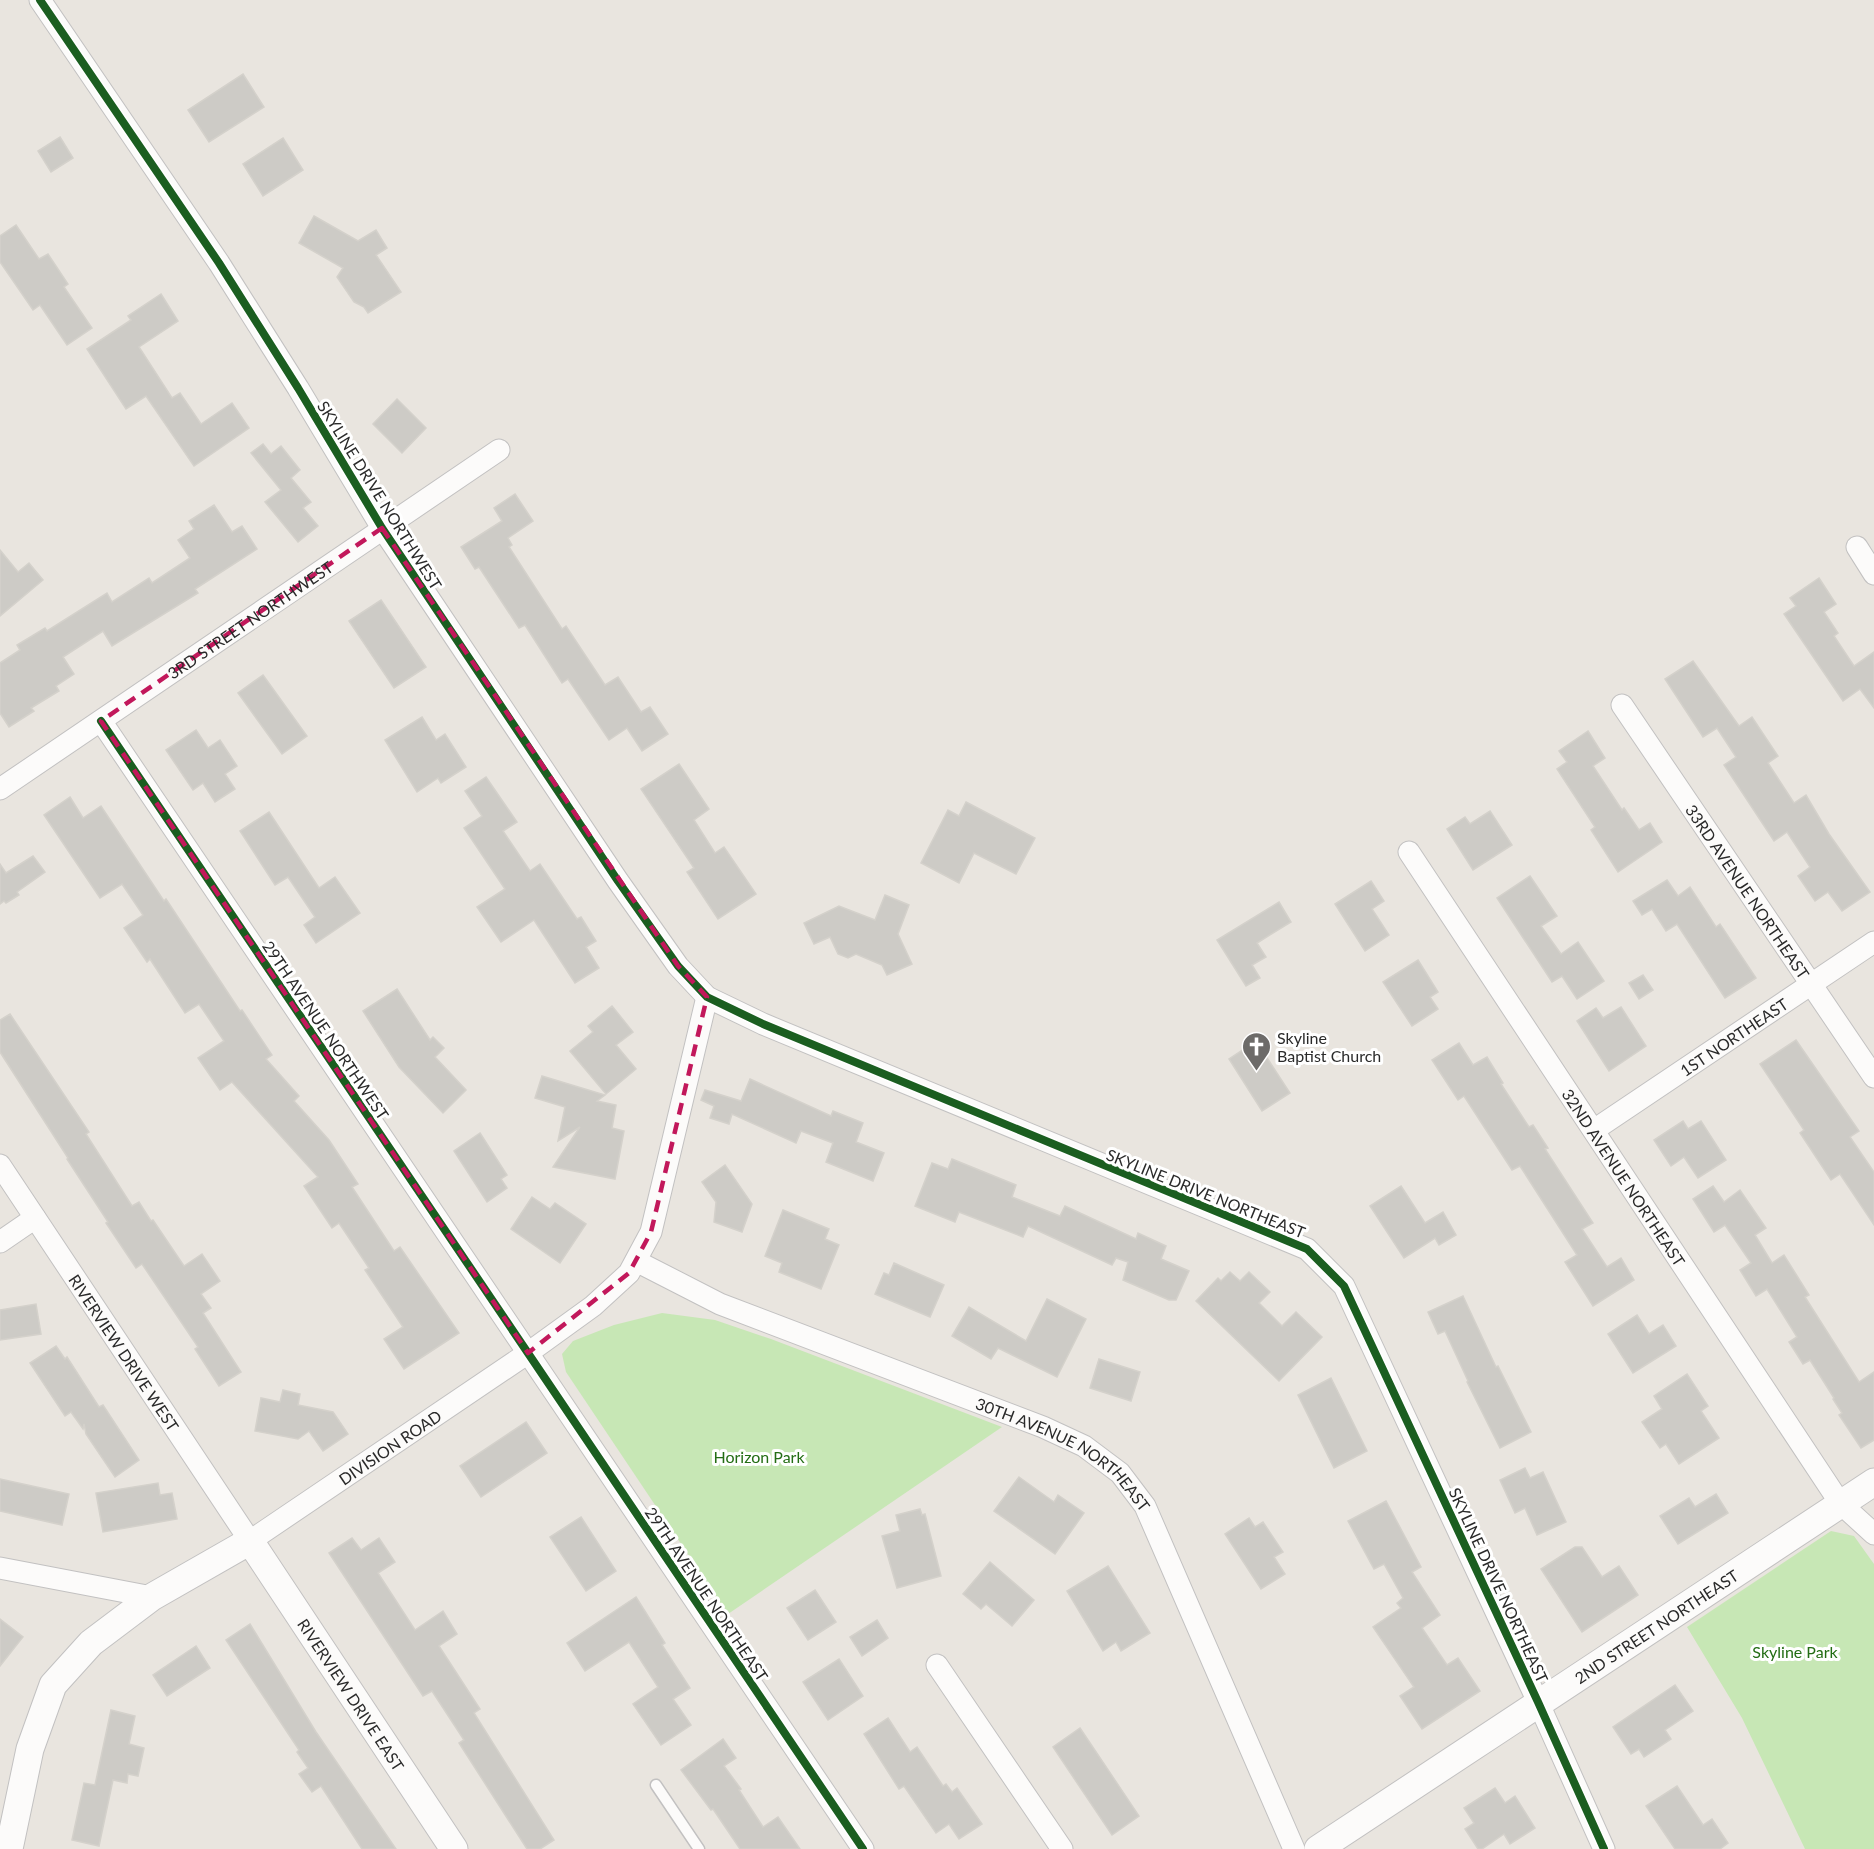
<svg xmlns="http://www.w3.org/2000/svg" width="1874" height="1849" font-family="Lato,sans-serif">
<rect width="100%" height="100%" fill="#e9e5df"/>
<g fill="#c7e7b5">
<path d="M662,1313L715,1320L771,1339L1002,1427L728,1614L566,1372L562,1354L573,1341L614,1325Z"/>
<path d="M1831,1531L1854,1536L1874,1564V1849H1805L1742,1718L1687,1627Z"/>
</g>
<g fill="#cdcbc6" stroke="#d4d1cb" stroke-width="1.5">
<path d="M243,74L264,107L209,142L188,110Z"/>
<path d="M60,137L73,158L51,172L38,151Z"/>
<path d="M283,138L303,170L263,196L243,164Z"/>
<path d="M314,216L358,241L376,230L387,248L376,255L401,292L368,313L364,307L354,302L337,277L343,268L299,243Z"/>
<path d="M16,225L39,259L48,254L68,284L64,287L92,328L67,345L40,305L33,310L0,262V236Z"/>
<path d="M161,294L178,321L139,347L172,398L180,393L201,424L232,403L249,428L194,466L146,396L126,409L87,349L131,320L128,316Z"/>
<path d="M397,399L426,428L402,453L373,424Z"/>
<path d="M263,444L271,454L281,446L300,470L291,478L311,502L303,508L318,526L298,542L265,502L281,490L251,453Z"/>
<path d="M515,494L533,521L508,538L512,545L509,547L562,629L566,626L605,685L618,677L641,712L650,707L668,734L642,751L627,728L609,740L568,679L562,683L525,625L519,628L479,567L475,569L461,547L502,521L494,508Z"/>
<path d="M214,505L232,532L242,526L257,549L195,589L198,593L112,646L103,631L63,657L74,674L56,686L59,691L31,708L34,711L9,727L0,713V663L20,650L17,645L45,628L47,631L107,593L112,602L149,578L152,583L190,558L178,540L194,529L189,521Z"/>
<path d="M0,550L18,572L29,563L43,580L0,616Z"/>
<path d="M1819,578L1836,604L1824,612L1838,633L1834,636L1854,666L1874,652V708L1860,689L1843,701L1784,614L1796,606L1790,598Z"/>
<path d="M381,600L426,667L394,688L349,621Z"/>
<path d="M1693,661L1739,726L1752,717L1778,756L1768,763L1794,803L1806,795L1829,834L1870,892L1842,911L1828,892L1815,901L1798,876L1810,867L1787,832L1774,841L1724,765L1736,757L1717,728L1703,737L1665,679Z"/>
<path d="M263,675L307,736L282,754L238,693Z"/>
<path d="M422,717L436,740L445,734L466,767L441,783L438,778L417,792L385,740Z"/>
<path d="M196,730L208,748L220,740L237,766L225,774L235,789L215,802L203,783L193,790L166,750Z"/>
<path d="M1588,731L1605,758L1593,766L1622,810L1624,808L1639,830L1650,823L1662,842L1618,872L1591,830L1595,827L1557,769L1567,762L1559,751Z"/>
<path d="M679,764L709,809L694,820L715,853L724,847L756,894L718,919L687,872L694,868L641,789Z"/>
<path d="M486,777L517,822L503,831L530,871L540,864L577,919L581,917L596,941L586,947L599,968L575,983L534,920L501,942L477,907L505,889L464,828L482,816L465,791Z"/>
<path d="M70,797L83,818L101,806L164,901L166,899L240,1011L242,1010L272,1055L266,1059L299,1096L294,1101L329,1140L358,1184L352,1187L394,1251L400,1247L459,1333L404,1369L384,1339L403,1327L365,1270L369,1268L339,1223L332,1228L304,1186L318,1177L232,1082L220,1090L198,1058L224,1041L199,1004L185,1013L150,959L147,962L124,928L143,915L122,884L100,898L44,815Z"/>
<path d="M966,802L1035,838L1016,874L974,853L959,883L921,863L948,810L959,816Z"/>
<path d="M1490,811L1512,845L1473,870L1447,829L1465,817L1470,824Z"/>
<path d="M269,812L319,888L335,877L360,913L316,943L304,925L315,917L288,877L275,885L240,831Z"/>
<path d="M33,856L45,872L17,892L19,895L6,903L4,901L0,904V864L6,873Z"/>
<path d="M1530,876L1557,916L1541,926L1561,954L1578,942L1604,981L1577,999L1562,976L1552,982L1497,898Z"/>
<path d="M1667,880L1678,896L1690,887L1716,927L1720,924L1756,978L1725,998L1677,924L1666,931L1652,909L1642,915L1633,901Z"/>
<path d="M1371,881L1384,901L1372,909L1389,935L1365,951L1335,904Z"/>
<path d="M885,895L909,905L898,934L912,964L887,975L882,965L856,954L848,958L838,954L830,937L814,944L804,923L839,906L875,920Z"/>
<path d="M1279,902L1291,922L1257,943L1266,957L1252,965L1260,978L1246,986L1217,940Z"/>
<path d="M1418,960L1438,992L1430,997L1438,1009L1412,1026L1383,982Z"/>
<path d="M1643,975L1653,990L1639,999L1629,983Z"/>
<path d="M397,989L430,1040L433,1037L444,1048L435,1057L466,1090L443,1113L399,1067L363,1011Z"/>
<path d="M612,1006L633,1032L616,1045L636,1069L606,1094L570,1051L593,1032L588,1026Z"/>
<path d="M1621,1007L1646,1046L1609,1071L1577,1021L1596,1008L1603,1018Z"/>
<path d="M10,1014L89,1132L86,1134L132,1206L139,1202L151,1221L153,1220L184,1266L202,1254L220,1281L201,1294L211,1308L203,1313L241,1372L219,1386L195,1349L198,1347L142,1264L136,1268L106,1223L108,1222L67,1159L68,1158L0,1052V1020Z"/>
<path d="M1796,1040L1859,1131L1850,1137L1874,1172V1225L1840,1174L1831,1180L1800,1133L1804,1130L1760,1064Z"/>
<path d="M1256,1041L1290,1093L1262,1111L1229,1059Z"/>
<path d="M1459,1043L1473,1065L1487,1057L1503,1083L1501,1084L1529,1127L1533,1125L1548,1148L1545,1149L1593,1223L1582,1229L1607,1267L1621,1258L1634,1280L1593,1306L1565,1262L1577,1255L1520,1166L1512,1170L1464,1096L1458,1100L1432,1060Z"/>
<path d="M542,1076L605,1095L597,1101L616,1105L612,1128L624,1131L615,1179L553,1167L580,1127L558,1141L565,1107L535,1098Z"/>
<path d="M750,1079L831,1116L833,1111L863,1123L856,1142L884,1153L873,1181L826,1162L833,1143L801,1131L796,1143L732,1114L729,1124L710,1118L714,1106L701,1100L705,1090L741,1101Z"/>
<path d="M1683,1121L1688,1129L1701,1121L1726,1160L1698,1178L1684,1157L1671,1166L1654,1140Z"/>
<path d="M480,1133L507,1175L501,1179L507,1188L487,1202L454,1151Z"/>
<path d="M952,1159L1016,1185L1012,1197L1060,1216L1065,1206L1136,1239L1138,1233L1166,1246L1161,1259L1189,1271L1176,1300H1169L1123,1280L1128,1262L1116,1258L1112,1265L1028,1226L1023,1237L959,1212L955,1222L915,1206L932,1163L948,1169Z"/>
<path d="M725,1165L752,1204L742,1232L714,1222L716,1202L702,1182Z"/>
<path d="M1401,1186L1425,1223L1443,1212L1456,1235L1439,1245L1435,1238L1404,1258L1370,1206Z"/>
<path d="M1713,1186L1724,1202L1740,1190L1766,1228L1755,1235L1772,1263L1784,1255L1809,1295L1805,1297L1859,1382L1874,1372V1440L1861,1448L1839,1415L1842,1413L1833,1399L1834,1398L1810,1360L1803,1364L1789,1342L1797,1337L1767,1289L1756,1296L1740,1270L1751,1263L1725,1225L1714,1232L1693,1199Z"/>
<path d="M532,1197L550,1209L555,1203L586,1224L560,1263L511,1229Z"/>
<path d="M783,1210L829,1229L825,1239L839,1245L821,1289L779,1272L782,1263L765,1256Z"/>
<path d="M894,1263L944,1285L930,1317L875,1294L884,1273L889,1275Z"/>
<path d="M1230,1272L1240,1281L1249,1272L1270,1292L1259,1303L1282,1326L1296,1312L1322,1337L1279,1381L1196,1301L1218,1278L1221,1281Z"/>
<path d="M1463,1296L1496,1367L1498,1366L1531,1432L1500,1448L1467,1382L1468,1381L1445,1331L1438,1334L1428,1312Z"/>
<path d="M1047,1299L1086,1319L1057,1377L998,1348L991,1359L952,1336L969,1307L1026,1341Z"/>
<path d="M36,1304L41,1334L0,1340V1310Z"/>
<path d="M1637,1315L1649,1334L1663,1325L1676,1346L1633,1373L1608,1334Z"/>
<path d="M56,1346L65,1359L67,1357L99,1407L103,1405L139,1460L115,1477L86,1434L84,1424L83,1429L71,1412L65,1416L30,1363Z"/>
<path d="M1099,1359L1140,1372L1131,1401L1090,1388Z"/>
<path d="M1687,1374L1708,1406L1701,1411L1719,1438L1679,1464L1666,1444L1660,1448L1642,1422L1662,1409L1654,1396Z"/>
<path d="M1331,1378L1367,1451L1334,1468L1298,1395Z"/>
<path d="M283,1390L300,1394L298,1405L333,1412L348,1434L323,1451L309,1431L298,1439L255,1431L261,1398L280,1402Z"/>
<path d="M526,1422L547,1453L481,1497L460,1466Z"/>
<path d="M1525,1468L1530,1478L1543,1472L1566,1522L1537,1535L1525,1508L1515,1513L1500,1480Z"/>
<path d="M1019,1477L1054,1502L1058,1495L1084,1513L1055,1554L994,1511Z"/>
<path d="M0,1479L69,1494L62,1525L0,1511Z"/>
<path d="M158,1483L160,1495L172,1493L177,1519L103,1532L96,1493Z"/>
<path d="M1716,1494L1728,1513L1678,1544L1660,1516L1689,1498L1695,1507Z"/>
<path d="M1386,1501L1421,1567L1412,1572L1440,1615L1422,1628L1447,1665L1458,1658L1480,1691L1422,1729L1400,1696L1414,1687L1373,1627L1401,1608L1397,1603L1403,1598L1384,1564L1374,1569L1348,1521Z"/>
<path d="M920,1509L922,1515L925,1514L941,1576L897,1588L882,1536L900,1531L896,1515Z"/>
<path d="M581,1517L616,1571L586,1591L550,1537Z"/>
<path d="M1249,1518L1255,1527L1263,1522L1283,1552L1274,1557L1285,1574L1261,1589L1225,1534Z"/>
<path d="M352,1538L361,1550L379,1538L395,1562L378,1573L415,1630L443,1611L457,1634L439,1646L480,1709L474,1713L554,1840L540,1849H527L459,1743L464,1740L432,1691L423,1696L329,1553Z"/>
<path d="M1575,1547H1582L1602,1577L1619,1566L1638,1595L1582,1632L1541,1569Z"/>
<path d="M990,1562L1034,1600L1012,1626L986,1604L981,1609L963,1594Z"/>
<path d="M1108,1566L1150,1633L1121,1651L1116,1642L1103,1651L1067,1591Z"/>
<path d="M815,1590L836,1622L808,1640L787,1608Z"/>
<path d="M636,1597L665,1643L662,1645L690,1688L673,1699L691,1725L661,1745L633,1704L658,1687L629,1642L585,1671L567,1643Z"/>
<path d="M0,1619L23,1637L0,1666Z"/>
<path d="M877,1620L888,1638L862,1656L850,1637Z"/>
<path d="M250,1624L316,1732L396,1849H362L321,1786L312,1792L299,1774L308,1768L297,1752L299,1750L226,1640Z"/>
<path d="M196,1646L210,1668L167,1696L153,1675Z"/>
<path d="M839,1659L863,1696L828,1720L803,1682Z"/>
<path d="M1675,1685L1693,1711L1665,1730L1671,1739L1644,1757L1639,1749L1631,1754L1613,1727Z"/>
<path d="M111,1710L135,1716L129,1744L144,1748L138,1776L128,1774L127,1783L113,1780L99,1846L72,1840L84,1783L95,1785Z"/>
<path d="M888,1718L910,1752L917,1747L943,1786L946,1784L952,1792L957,1788L982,1824L959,1839L949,1824L936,1833L904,1786L899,1789L864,1734Z"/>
<path d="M1080,1728L1139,1816L1112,1835L1053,1747Z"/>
<path d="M723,1739L736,1758L724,1766L741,1789L739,1790L763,1827L778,1817L800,1849H740L713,1809L711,1810L681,1770Z"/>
<path d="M1677,1786L1703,1825L1712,1819L1728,1843L1720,1849H1675L1646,1806Z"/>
<path d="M1495,1788L1505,1803L1515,1796L1535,1828L1510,1844L1504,1834L1482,1849H1478L1465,1829L1474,1823L1464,1808Z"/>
</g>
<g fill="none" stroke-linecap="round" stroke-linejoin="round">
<defs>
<path id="service" d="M656,1785L699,1849"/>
<g id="minor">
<path d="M40,0L219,263L298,388L382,528L618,881L678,966L707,997L763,1024L1307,1249L1344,1286L1538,1702L1604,1849"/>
<path d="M1857,547L1874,574"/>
<path id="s1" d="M1622,705L1874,1077"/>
<path d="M101,721L863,1849"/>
<path id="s2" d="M0,789L499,450"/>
<path id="s3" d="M1409,852L1840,1503L1874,1534"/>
<path id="s4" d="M1594,1130L1874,942"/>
<path id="s5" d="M0,1165L250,1541L528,1353L593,1306L629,1273L651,1232L707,997"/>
<path d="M0,1242L35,1218"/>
<path id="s6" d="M636,1261L720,1304L1043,1427L1084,1446L1120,1473L1145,1506L1294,1849"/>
<path d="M0,1568L152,1597"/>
<path d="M937,1665L1062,1849"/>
</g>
<g id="tertiary">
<path id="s7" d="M9,1849L30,1749L53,1685L91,1643L152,1597L250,1541L454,1849"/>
<path id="s8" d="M1318,1849L1874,1482"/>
</g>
</defs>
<use href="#service" stroke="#c2c1c1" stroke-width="13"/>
<use href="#minor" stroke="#c2c1c1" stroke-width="23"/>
<use href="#tertiary" stroke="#c2c1c1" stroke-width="29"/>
<use href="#service" stroke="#fcfbfa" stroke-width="10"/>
<use href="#minor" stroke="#fcfbfa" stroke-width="21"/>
<use href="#tertiary" stroke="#fcfbfa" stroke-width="27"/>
<defs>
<g id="cycleway">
<path d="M40,0L219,263L298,388L382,528L618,881L678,966L707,997L763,1024L1307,1249L1344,1286L1538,1702L1604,1849"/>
<path d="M101,721L863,1849"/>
</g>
</defs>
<use href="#cycleway" stroke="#fff" stroke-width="11"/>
<use href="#cycleway" stroke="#1b5e20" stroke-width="8"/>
</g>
<path fill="none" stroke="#c2185b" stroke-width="4.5" stroke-dasharray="12 8" stroke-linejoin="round" d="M382,528L678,966L707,997L651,1232L629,1273L528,1353L101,721Z"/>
<defs>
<symbol id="church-pin" viewBox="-11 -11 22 30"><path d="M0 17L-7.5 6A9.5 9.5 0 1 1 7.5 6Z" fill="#6d6b69" stroke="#fff"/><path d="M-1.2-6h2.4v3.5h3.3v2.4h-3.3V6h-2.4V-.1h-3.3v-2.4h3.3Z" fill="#fff"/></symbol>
</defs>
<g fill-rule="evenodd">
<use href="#church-pin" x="1240" y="1030" width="33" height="45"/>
</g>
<g text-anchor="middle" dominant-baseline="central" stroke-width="6" stroke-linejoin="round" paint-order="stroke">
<g font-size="16" fill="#2a2a2a" stroke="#fff">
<text transform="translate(380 495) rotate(58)">SKYLINE DRIVE NORTHWEST</text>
<text stroke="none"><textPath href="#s2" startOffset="302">3RD STREET NORTHWEST</textPath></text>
<text stroke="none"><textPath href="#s1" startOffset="225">33RD AVENUE NORTHEAST</textPath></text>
<text transform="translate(326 1030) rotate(56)">29TH AVENUE NORTHWEST</text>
<text stroke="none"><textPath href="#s4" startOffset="168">1ST NORTHEAST</textPath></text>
<text stroke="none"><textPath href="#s3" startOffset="390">32ND AVENUE NORTHEAST</textPath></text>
<text transform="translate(1206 1193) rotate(22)">SKYLINE DRIVE NORTHEAST</text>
<text stroke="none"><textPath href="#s5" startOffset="225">RIVERVIEW DRIVE WEST</textPath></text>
<text stroke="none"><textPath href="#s5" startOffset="620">DIVISION ROAD</textPath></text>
<text stroke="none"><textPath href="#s6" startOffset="472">30TH AVENUE NORTHEAST</textPath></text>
<text transform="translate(1499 1585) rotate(65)">SKYLINE DRIVE NORTHEAST</text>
<text transform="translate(707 1594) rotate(56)">29TH AVENUE NORTHEAST</text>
<text stroke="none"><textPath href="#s8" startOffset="405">2ND STREET NORTHEAST</textPath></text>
<text stroke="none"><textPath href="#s7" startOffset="600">RIVERVIEW DRIVE EAST</textPath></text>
</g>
<g font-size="16" fill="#2a2a2a" stroke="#fff" text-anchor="start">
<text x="1277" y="1037">Skyline<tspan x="1277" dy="18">Baptist Church</tspan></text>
</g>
<g font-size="16" fill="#236d14" stroke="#fff">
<text x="759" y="1456">Horizon Park</text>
<text x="1795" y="1651">Skyline Park</text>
</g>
</g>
</svg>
